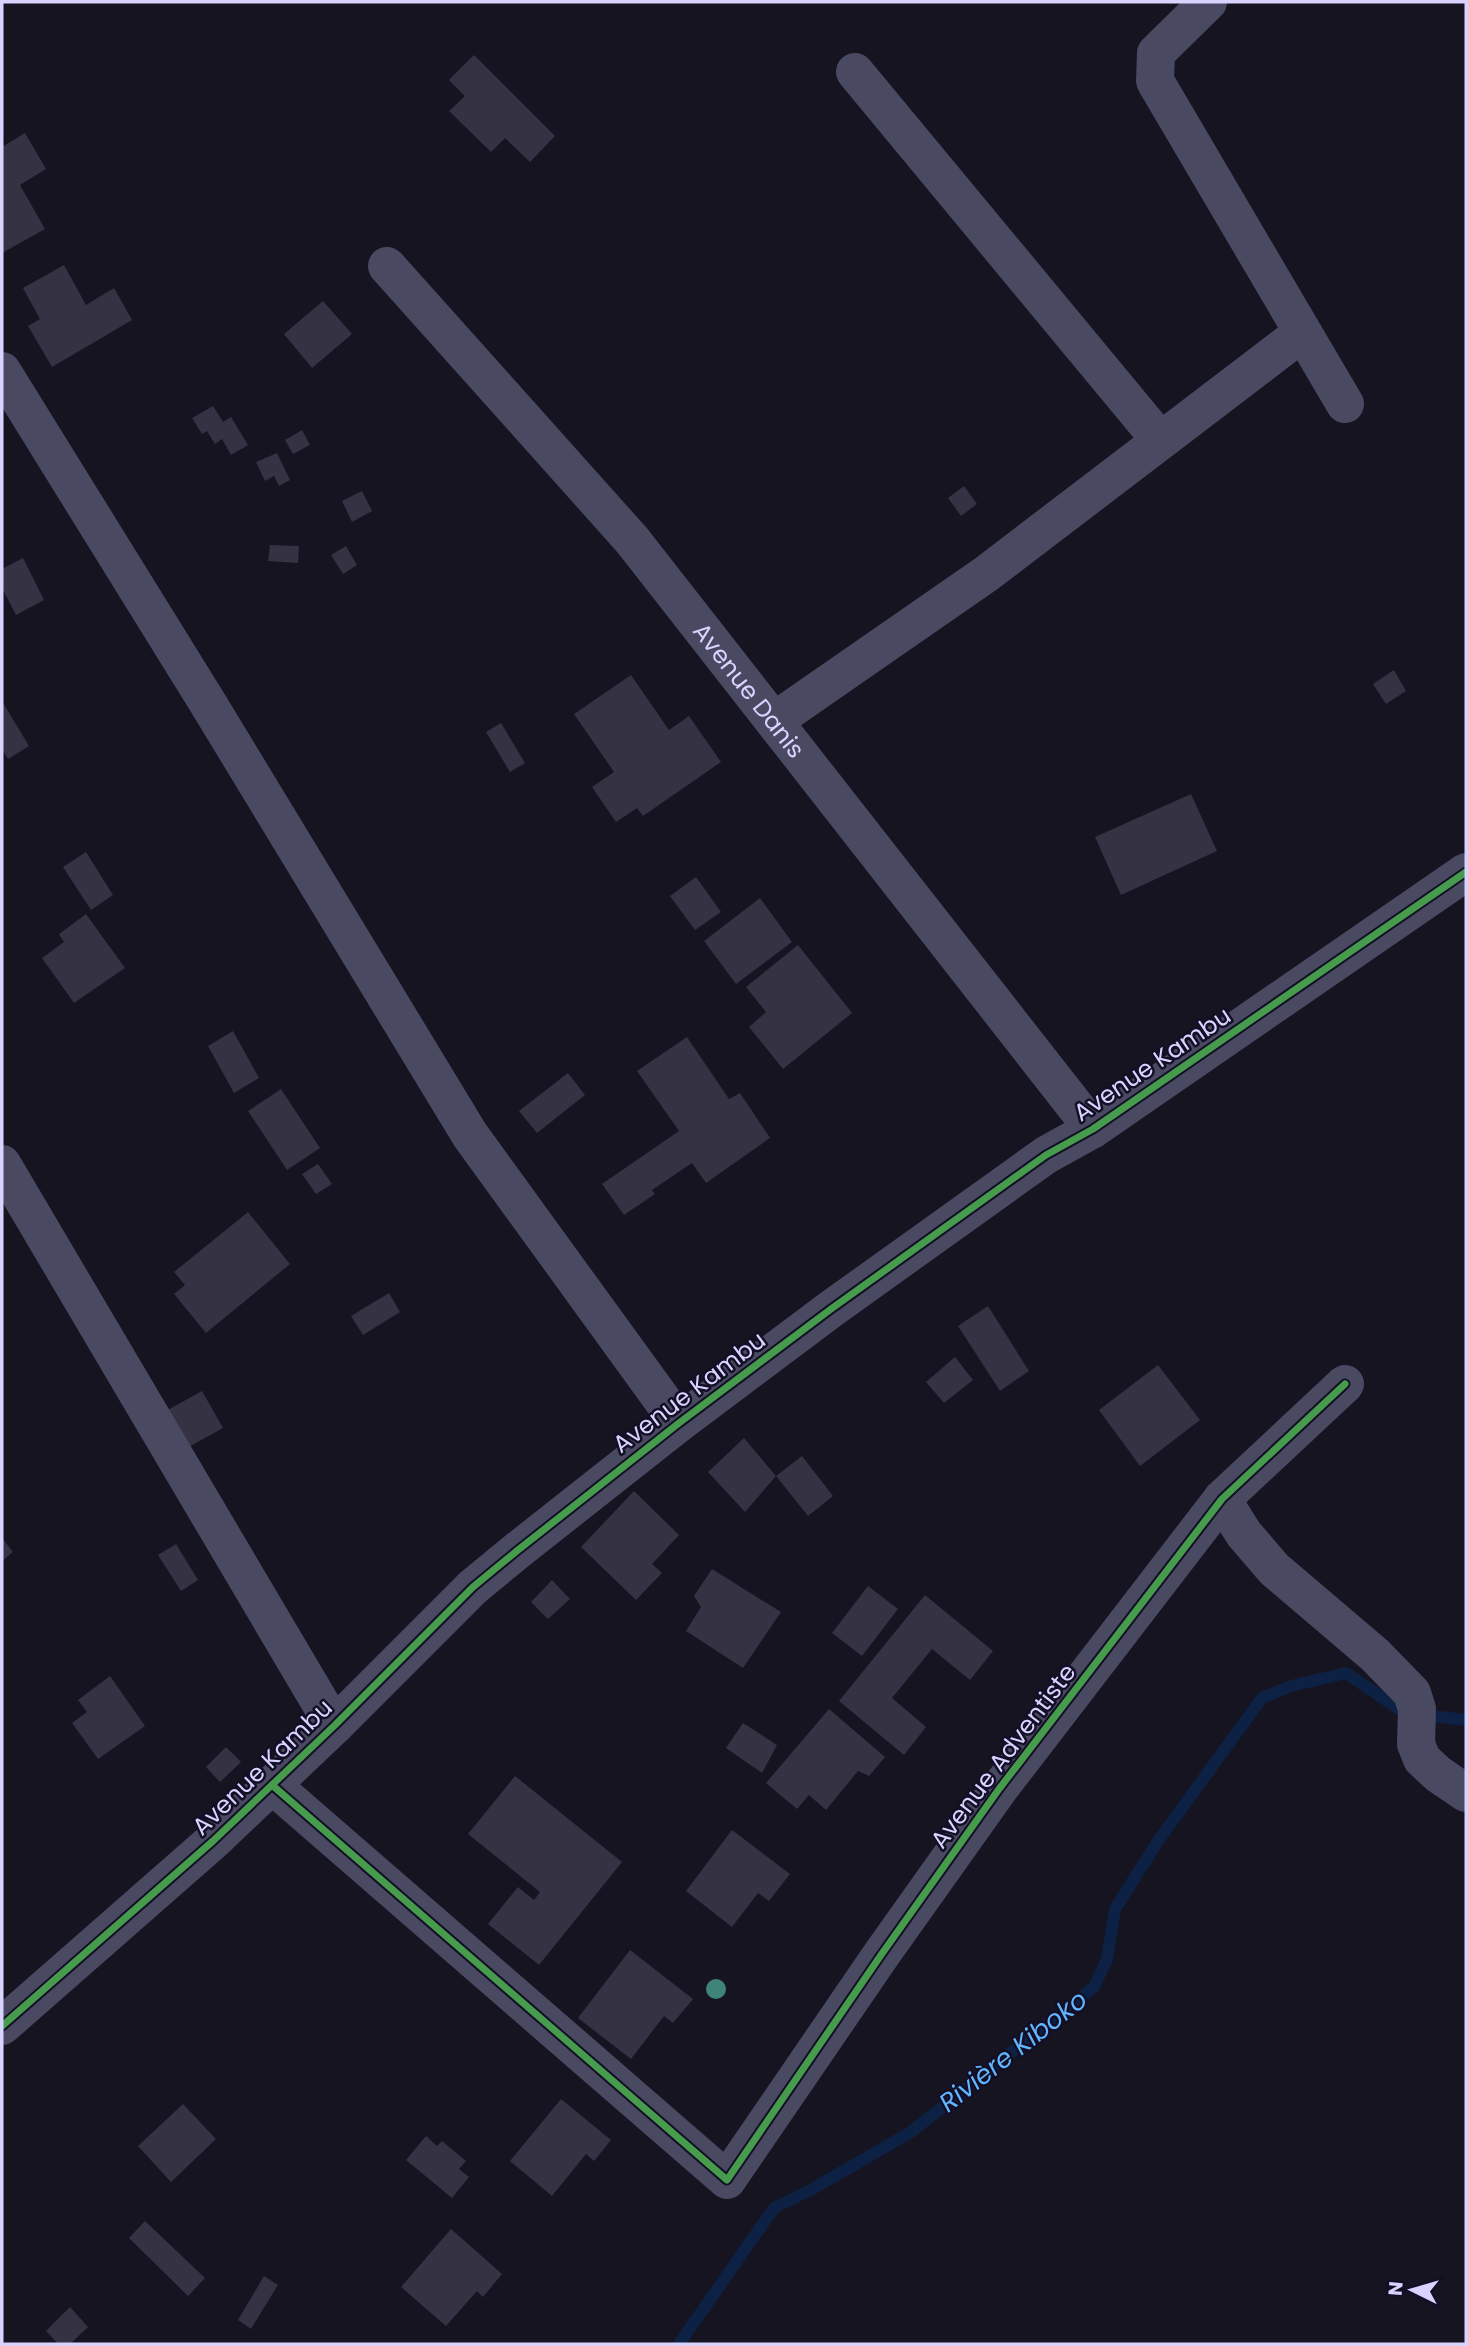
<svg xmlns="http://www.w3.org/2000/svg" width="1468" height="2346" font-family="Poppins,sans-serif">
<rect width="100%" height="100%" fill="#161421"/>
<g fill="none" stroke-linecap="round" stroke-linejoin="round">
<path stroke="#0d2144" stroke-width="12" d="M679,2344L774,2208L814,2188L911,2132L1094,1987L1107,1959L1115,1909L1158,1841L1262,1698L1291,1686L1346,1673L1405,1713L1466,1720"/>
</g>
<g fill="#343243">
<path d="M474,55L555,136L530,162L505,138L491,152L449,111L465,96L449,80Z"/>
<path d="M25,133L46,169L20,185L45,229L2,253V147Z"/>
<path d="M64,265L86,305L114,288L132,320L52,367L28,326L40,319L23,288Z"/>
<path d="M323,301L352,334L312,368L284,334Z"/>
<path d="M213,406L223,422L231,417L248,445L231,455L222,439L215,444L207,431L202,434L192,418Z"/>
<path d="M302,430L310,445L293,454L285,440Z"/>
<path d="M277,453L290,480L279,486L274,476L265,481L256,462Z"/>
<path d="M964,486L977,504L961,516L948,498Z"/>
<path d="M362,491L372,511L352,522L342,501Z"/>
<path d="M270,545L299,546L298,563L268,561Z"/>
<path d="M346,546L357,565L343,574L331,555Z"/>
<path d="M23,558L44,600L16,615L2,588V569Z"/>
<path d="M1394,670L1406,691L1386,704L1373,684Z"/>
<path d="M631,675L669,730L689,716L721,762L643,816L637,808L616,822L592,787L614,772L574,714Z"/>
<path d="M2,701L29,746L8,759L2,749Z"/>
<path d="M501,723L525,763L510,772L486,732Z"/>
<path d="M1191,794L1217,851L1121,895L1095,837Z"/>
<path d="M86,852L113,895L91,910L63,867Z"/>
<path d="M696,877L721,912L695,930L670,896Z"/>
<path d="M760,898L792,942L736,984L704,941Z"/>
<path d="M86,914L125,968L74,1003L42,958L64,942L59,934Z"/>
<path d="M798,945L852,1013L783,1069L749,1027L766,1012L746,987Z"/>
<path d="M233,1031L259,1078L234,1093L208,1046Z"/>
<path d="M687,1037L729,1099L740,1093L770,1138L706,1183L692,1163L652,1190L655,1194L624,1215L602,1184L679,1131L637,1071Z"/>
<path d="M568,1073L585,1095L537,1133L519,1111Z"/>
<path d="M281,1089L320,1148L287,1170L248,1111Z"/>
<path d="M318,1164L332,1184L316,1194L302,1174Z"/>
<path d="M248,1212L290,1264L206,1333L174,1294L185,1285L174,1272Z"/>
<path d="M389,1293L400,1312L363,1335L351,1316Z"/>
<path d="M988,1306L1029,1371L1000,1391L958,1326Z"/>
<path d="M955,1357L973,1380L944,1403L926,1382Z"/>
<path d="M1158,1365L1200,1420L1140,1466L1099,1410Z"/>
<path d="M202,1391L223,1428L185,1449L164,1412Z"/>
<path d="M744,1438L776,1476L745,1512L708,1472Z"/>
<path d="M802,1456L833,1496L808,1516L776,1476Z"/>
<path d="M634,1491L679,1535L652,1564L662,1573L636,1600L581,1547Z"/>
<path d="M2,1538L13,1552L2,1561Z"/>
<path d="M176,1544L198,1580L181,1591L158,1555Z"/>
<path d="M712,1569L781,1612L743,1668L686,1631L701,1607L694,1596Z"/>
<path d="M552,1580L570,1599L548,1619L531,1602Z"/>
<path d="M868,1586L898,1609L862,1656L832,1633Z"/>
<path d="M925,1595L993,1651L970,1680L932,1649L892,1698L926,1727L904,1755L839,1701Z"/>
<path d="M110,1676L145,1726L98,1759L72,1723L87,1712L78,1700Z"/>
<path d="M829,1709L885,1757L869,1776L858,1771L826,1810L809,1795L797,1809L766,1783Z"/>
<path d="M743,1723L777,1745L762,1773L726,1748Z"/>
<path d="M226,1747L241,1762L220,1782L206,1767Z"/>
<path d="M515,1776L622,1862L539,1965L488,1924L518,1887L534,1900L540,1892L468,1834Z"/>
<path d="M732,1830L790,1874L769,1901L758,1893L732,1927L686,1891Z"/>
<path d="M630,1950L693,1999L673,2023L664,2016L631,2059L578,2018Z"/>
<path d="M561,2099L611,2140L594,2161L586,2154L552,2196L510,2161Z"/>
<path d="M183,2104L216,2139L171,2182L138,2146Z"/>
<path d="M426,2136L437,2146L442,2141L466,2161L459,2169L469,2177L452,2198L406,2160Z"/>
<path d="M145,2221L205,2278L188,2296L129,2238Z"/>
<path d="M451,2229L502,2274L483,2297L477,2291L446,2326L401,2287Z"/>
<path d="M264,2276L278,2285L251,2329L238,2320Z"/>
<path d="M70,2307L88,2327L70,2344H58L46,2331Z"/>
</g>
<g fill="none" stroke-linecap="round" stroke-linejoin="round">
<g stroke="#4a4962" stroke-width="38">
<path d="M1208,2L1156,53L1155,81L1345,404"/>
<path d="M855,72L1160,440"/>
<path id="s1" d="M387,266L632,540L1093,1129"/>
<path d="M2,371L209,705L470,1135L679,1423"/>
<path d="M774,721L986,574L1302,333"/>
<path d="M2,1164L334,1726"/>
<path d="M1222,1499L1244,1534L1274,1569L1375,1655L1412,1693L1417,1709L1416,1744L1422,1759L1438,1774L1466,1793"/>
<path d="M272,1785L727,2180L881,1955L999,1789L1222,1499L1345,1384"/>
<path d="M2,2026L213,1841L334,1726L473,1587L518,1550L679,1423L831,1309L1046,1155L1093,1129L1466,872"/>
</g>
<defs>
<g id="cycleway">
<path d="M272,1785L727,2180L881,1955L999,1789L1222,1499L1345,1384"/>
<path d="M2,2026L213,1841L334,1726L473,1587L518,1550L679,1423L831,1309L1046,1155L1093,1129L1466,872"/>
</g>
</defs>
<use href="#cycleway" stroke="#130f26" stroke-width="11"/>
<use href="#cycleway" stroke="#469c4c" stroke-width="7"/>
</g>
<circle fill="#3e8478" cx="716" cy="1989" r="10"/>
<g text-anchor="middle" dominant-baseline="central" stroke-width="5" stroke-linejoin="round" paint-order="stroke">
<g font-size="24" fill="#d9d4ff" stroke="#130f26">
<text stroke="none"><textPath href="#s1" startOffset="558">Avenue Danis</textPath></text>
<text transform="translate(1152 1064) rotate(-34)">Avenue Kambu</text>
<text transform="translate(689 1392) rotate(-37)">Avenue Kambu</text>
<text transform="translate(1003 1756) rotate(-53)">Avenue Adventiste</text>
<text transform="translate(262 1767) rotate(-44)">Avenue Kambu</text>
</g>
<g font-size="26" font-style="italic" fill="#62b6ff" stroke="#130f26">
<text transform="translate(1013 2051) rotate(-38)">Rivière Kiboko</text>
</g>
</g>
<rect width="1468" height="2346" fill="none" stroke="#d9d4ff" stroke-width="7"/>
<g transform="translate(1412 2290) rotate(275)" stroke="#130f26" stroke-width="5" paint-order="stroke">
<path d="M0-5L12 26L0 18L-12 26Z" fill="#d9d4ff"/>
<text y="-10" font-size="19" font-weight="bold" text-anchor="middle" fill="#d9d4ff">N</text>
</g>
</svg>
